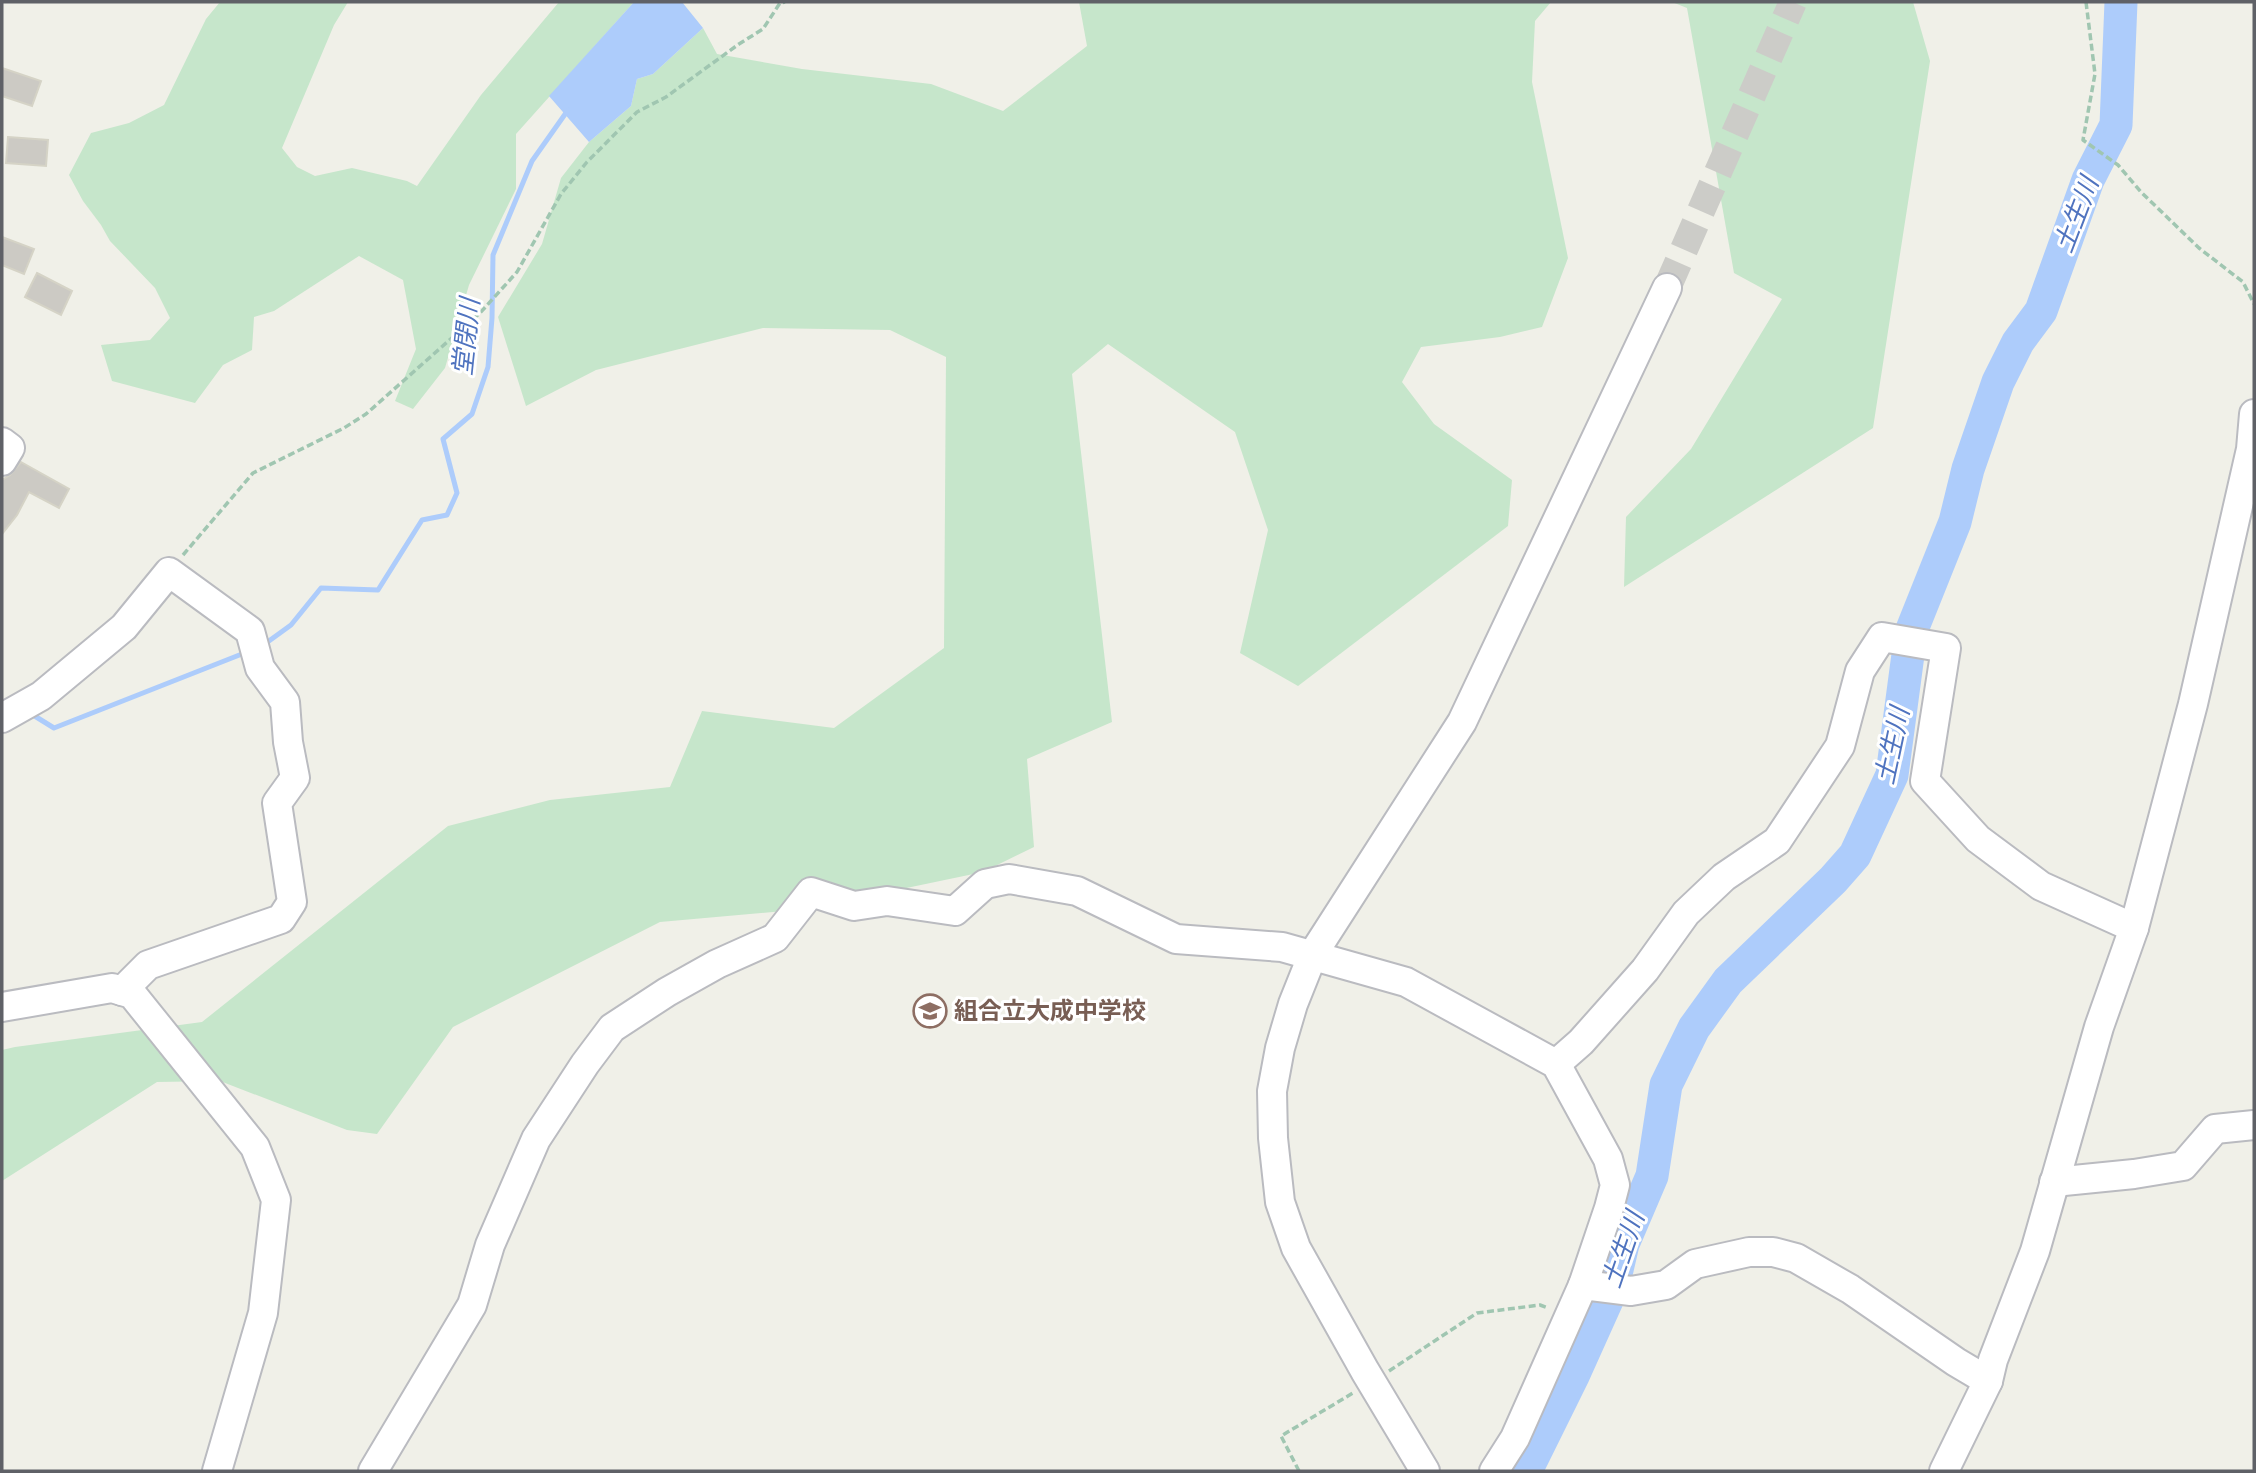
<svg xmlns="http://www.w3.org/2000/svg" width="2256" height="1473" font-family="Signika,'Noto Sans JP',sans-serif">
<rect width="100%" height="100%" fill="#f0f0e8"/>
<g fill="#c6e6cb">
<path d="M220,2H348L334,25L282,148L297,167L315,176L352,168L407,181L417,186L481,95L559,2H634L516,134V189L469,285L445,368L413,409L395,401L416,349L403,280L359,256L274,311L254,317L252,350L223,365L195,403L112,381L101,345L150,340L170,318L155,288L110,241L101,225L83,201L69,175L91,133L129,123L164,105L206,19Z"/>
<path d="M1079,2H1551L1535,21L1532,82L1568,258L1542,327L1500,337L1421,347L1402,382L1434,424L1512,480L1508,526L1298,686L1240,653L1268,530L1235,432L1108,344L1072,374L1112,722L1027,759L1034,847L983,872L806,909L660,922L453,1027L377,1134L347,1130L220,1081L157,1082L2,1181V1050L15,1047L202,1022L448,826L550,800L670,787L702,711L834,728L944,648L946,357L890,330L763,328L596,370L526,406L498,317L542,244L561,178L589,142L631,106L637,79L653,74L703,28L717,54L802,69L931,84L1003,111L1087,46Z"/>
<path d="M1672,2H1913L1930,61L1873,428L1624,587L1626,517L1691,449L1782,299L1734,273L1687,8Z"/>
</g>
<path fill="#adccfb" d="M634,2H682L703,28L653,74L637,79L631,106L589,142L549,96Z"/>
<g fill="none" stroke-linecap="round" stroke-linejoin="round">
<g stroke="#adccfb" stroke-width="5">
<path d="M262,646L291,625L321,588L378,590L422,520L447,515L457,493L443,439L472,414L488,367L492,318L493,255L532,161L568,110"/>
<path d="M30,717L33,715L54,728L247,652"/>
</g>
<path stroke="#adccfb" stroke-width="33" d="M1526,1471L1573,1376L1613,1287L1623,1244L1652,1176L1666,1085L1694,1028L1728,981L1833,880L1855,855L1892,775L1911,632L1955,522L1968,469L1998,382L2018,342L2041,311L2088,180L2116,125L2121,2"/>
</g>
<g fill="#cccac4" stroke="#d5d3c6" stroke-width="2">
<path d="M2,68L41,81L32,106L2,96Z"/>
<path d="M8,137L48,140L46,166L6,163Z"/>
<path d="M2,237L34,249L24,274L2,265Z"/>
<path d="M37,273L72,291L61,315L25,297Z"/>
<path d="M21,462L69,489L59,508L29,492L17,515L2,534V480L10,475Z"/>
</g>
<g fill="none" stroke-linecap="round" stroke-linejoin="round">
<path stroke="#ccccc8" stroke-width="28" stroke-dasharray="28 14" stroke-linecap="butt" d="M1667,288L1793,2"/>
<defs>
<g id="minor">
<path d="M2,442L10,448L2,461"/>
<path d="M2,718L41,696L124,627L169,572L250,631L260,668L285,702L288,742L295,778L277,803L292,902L281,919L148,965L122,991"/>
<path d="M2,1007L112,988L132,994L255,1147L276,1200L263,1313L217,1471"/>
<path d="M1556,1064L1581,1042L1645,970L1686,913L1724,877L1777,841L1840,746L1860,671L1882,637L1946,648L1925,781L1978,839L2041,886L2134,928"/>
<path d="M2054,1182L2134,1174L2183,1166L2215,1129L2254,1125"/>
<path d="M1583,1285L1631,1291L1666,1285L1695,1264L1749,1252H1773L1796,1258L1850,1289L1956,1362L1988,1381"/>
<path d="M373,1471L472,1305L490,1245L536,1139L585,1064L612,1028L667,992L717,964L775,938L811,892L854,906L887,901L955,911L985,884L1009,879L1077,891L1176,939L1282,947L1406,982L1556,1064L1608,1159L1615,1185L1609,1208L1583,1285L1515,1438L1494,1471"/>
<path d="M1425,1471L1365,1371L1296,1248L1280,1202L1273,1138L1272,1091L1280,1048L1293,1004L1313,954L1462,722L1667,288"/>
<path d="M1944,1471L1988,1381L1993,1360L2035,1251L2099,1027L2134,928L2193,704L2251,449L2254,414"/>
</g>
</defs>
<use href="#minor" stroke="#babbc0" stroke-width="32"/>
<g stroke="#a0c6b1" stroke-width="3.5" stroke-dasharray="7 3.5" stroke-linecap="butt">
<path d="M2086,2L2095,74L2083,140L2118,165L2141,192L2199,248L2243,282L2254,304"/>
<path d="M183,555L253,473L344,428L366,414L480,313L517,272L561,194L587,162L637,112L666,97L739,44L763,29L780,3L785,2"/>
<path d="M1389,1371L1477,1313L1540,1305L1548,1308"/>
<path d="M1299,1471L1281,1436L1353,1393"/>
</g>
<use href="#minor" stroke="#fff" stroke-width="28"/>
</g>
<defs>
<symbol id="school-ring" viewBox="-11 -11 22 22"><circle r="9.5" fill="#fff" stroke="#8d6e63" stroke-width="1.5"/><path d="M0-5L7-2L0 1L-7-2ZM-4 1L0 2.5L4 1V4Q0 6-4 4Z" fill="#8d6e63"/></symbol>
</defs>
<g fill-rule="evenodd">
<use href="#school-ring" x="911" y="992" width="38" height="38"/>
</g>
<g text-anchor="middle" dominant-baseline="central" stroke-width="6" stroke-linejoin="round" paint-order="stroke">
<g font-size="24" font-weight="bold" fill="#785e54" stroke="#fff" text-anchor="start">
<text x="954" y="1011">組合立大成中学校</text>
</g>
<g font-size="26" font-style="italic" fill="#4f73bf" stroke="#fff">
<text transform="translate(2077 215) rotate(-69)">土生川</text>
<text transform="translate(467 337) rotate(-84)">堂閉川</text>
<text transform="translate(1893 746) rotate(-78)">土生川</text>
<text transform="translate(1624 1250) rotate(-71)">土生川</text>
</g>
</g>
<rect width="2256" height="1473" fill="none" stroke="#5f6167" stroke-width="7"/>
</svg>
